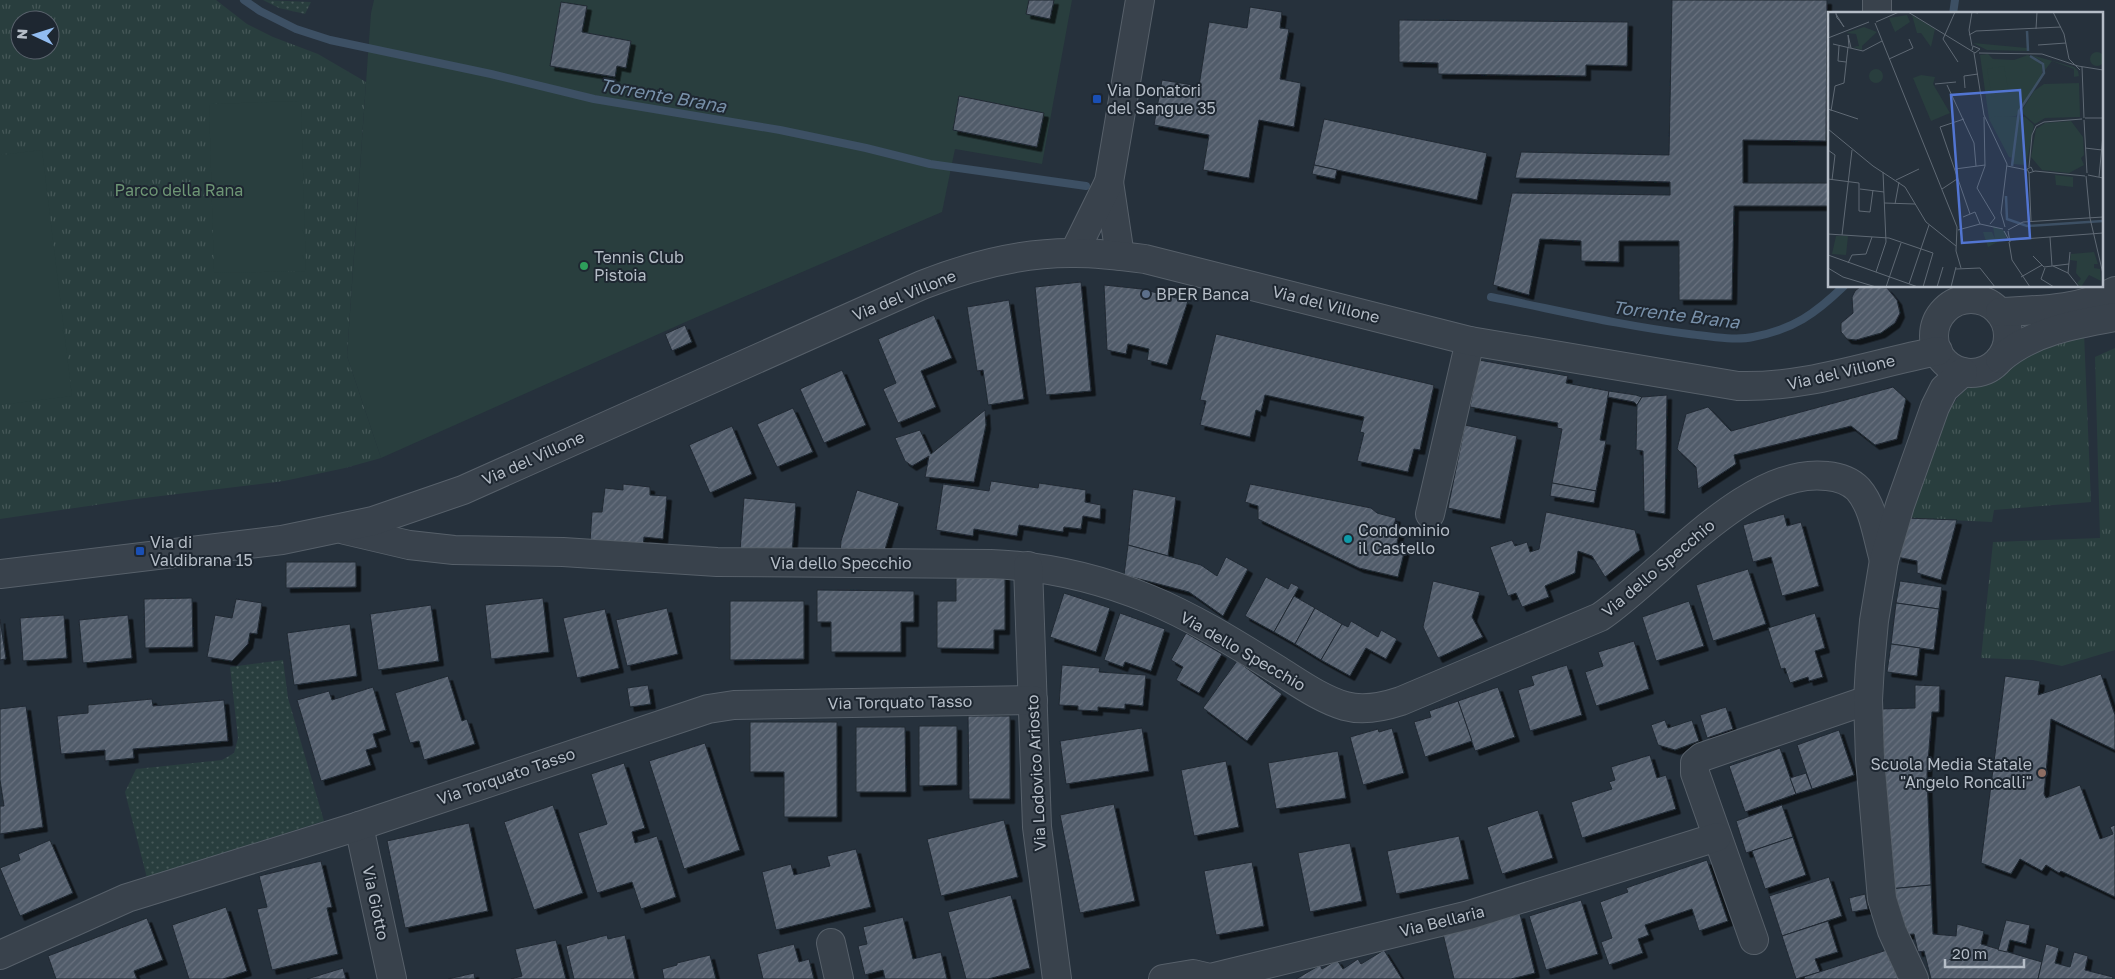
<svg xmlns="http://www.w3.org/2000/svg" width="2115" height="979" font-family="'Golos Text',sans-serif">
<defs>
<pattern id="grass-dots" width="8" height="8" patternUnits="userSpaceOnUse" patternTransform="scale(1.25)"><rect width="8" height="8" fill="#293e3e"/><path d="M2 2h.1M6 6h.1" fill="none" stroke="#465858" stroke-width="1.8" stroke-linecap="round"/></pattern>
<pattern id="park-tufts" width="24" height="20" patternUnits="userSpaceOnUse" patternTransform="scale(1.25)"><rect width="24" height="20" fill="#293e3e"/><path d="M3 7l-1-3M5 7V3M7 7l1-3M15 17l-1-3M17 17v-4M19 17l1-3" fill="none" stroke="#465858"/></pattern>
<pattern id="building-hatch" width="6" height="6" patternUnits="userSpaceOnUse" patternTransform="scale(1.25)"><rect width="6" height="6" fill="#515c6a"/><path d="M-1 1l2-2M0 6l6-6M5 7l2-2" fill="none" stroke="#68717e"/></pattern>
<filter id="shadow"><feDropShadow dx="4.5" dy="4.5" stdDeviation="0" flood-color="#0009"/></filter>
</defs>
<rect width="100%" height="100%" fill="#26313c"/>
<g fill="url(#grass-dots)">
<path d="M263,0L311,2L305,14L279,8Z"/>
<path d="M283,660L288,698L324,821L147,878L125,792L136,769L222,760L234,753L238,738L230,667Z"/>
</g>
<g fill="url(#park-tufts)" fill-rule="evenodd">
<path d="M0,0H216L247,24L273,37L318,54L366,82L347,356L381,458L345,468L284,481L136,499L0,519ZM20,20H50V50H20Z"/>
<path d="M2084,333L2091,502L1994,510L1992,522L1906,518L1947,414L1958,397L1972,384L1996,355Z"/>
<path d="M2115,348V650L2062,666L2033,660L1981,658L1993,542L2100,538L2095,357Z"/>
</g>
<g fill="#293e3e">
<path d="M374,0H1072L1042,164L955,149L942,212L690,320L381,458L347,356L366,82L371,13Z"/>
<path d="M301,101L306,271L214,273L209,104Z"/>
<path d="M42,150L72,396L0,405V155Z"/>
</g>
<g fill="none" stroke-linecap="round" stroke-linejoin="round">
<g stroke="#3d5064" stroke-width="8">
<path d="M244,0L260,11L296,29L330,40L491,74L594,99L780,130L866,148L930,164L1086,186"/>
<path d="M1953,14L1955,0"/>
<path d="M1491,297C1557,310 1622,326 1689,334C1707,336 1735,341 1753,337C1793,330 1816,313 1844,286"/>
</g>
</g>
<g fill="url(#building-hatch)" stroke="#202933" filter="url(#shadow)">
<path d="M1029,0H1054L1050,19L1026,14Z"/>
<path d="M1672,0H1827L1826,141L1743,140V183H1829V206H1734L1732,300H1679V241H1619V262L1581,261V241L1540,239L1529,295L1493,285L1512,193L1670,195V182L1515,178L1521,152L1669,155Z"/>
<path d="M561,2L587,6L582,32L631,41L626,68L617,66L615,77L550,66Z"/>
<path d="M1250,7L1282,12L1280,28L1289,29L1280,79L1301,83L1294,127L1259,120L1249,178L1203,170L1209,135L1154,125L1162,80L1199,86L1209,22L1247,28Z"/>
<path d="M1399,20L1628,22L1627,66L1586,65V76L1438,74V63L1399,62Z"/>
<path d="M959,96L1044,113L1037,147L953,130Z"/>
<path d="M1324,119L1487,153L1477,200L1314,165Z"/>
<path d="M1314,165L1337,170L1335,179L1312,174Z"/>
<path d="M1081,282L1091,391L1046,395L1035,287Z"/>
<path d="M1104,285L1142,289L1188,301L1167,365L1147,360L1149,349L1128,344L1126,354L1107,350Z"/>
<path d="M1861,286L1887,288L1897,300L1900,313L1895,323L1881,333L1856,340L1847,339L1841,332V323L1853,313L1852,297L1855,291Z"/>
<path d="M1009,300L1024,399L988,405L983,370L977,371L967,307Z"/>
<path d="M934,315L952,358L921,371L936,407L898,423L883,389L896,383L878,339Z"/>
<path d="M685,325L692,342L672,351L665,334Z"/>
<path d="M1216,334L1434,385L1420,450L1414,449L1408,472L1357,461L1364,433L1360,432L1364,417L1265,395L1261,412L1256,410L1250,437L1200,425L1206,401L1200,400Z"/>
<path d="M1479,360L1568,376L1566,383L1609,391L1600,440L1606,441L1596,491L1552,483L1562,429L1557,428L1558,423L1470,407Z"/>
<path d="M842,370L866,425L824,443L800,389Z"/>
<path d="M1893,387L1906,399L1897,439L1875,445L1851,426L1734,455L1736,464L1698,489L1696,467L1677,449L1686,414L1708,407L1731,431Z"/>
<path d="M1609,391L1636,395L1642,397L1637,405L1634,402L1608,397Z"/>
<path d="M1667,395L1665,514L1644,511L1643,451L1636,450L1637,405L1642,397Z"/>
<path d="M793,408L813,452L777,467L757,424Z"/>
<path d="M985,410L986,425L974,482L925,477L929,456L912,466L905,461L895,438L920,430L931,454Z"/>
<path d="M1465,425L1517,436L1500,519L1448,508Z"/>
<path d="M732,426L752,474L710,493L689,445Z"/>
<path d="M991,481L1038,488L1039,483L1086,490L1085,502L1101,505L1100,519L1083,516L1081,529L1064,527L1063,532L1019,525L1017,536L974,529L973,536L936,530L943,484L989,491Z"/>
<path d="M1552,483L1596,491L1594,503L1550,496Z"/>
<path d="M623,484L650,487V495L667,496L663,539L644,537L643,546L590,542L592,512H602L605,488L623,490Z"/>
<path d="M1250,484L1371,508L1377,513L1396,518L1393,529L1400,530L1396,547L1405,549L1398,577L1359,568L1258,519V506L1245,502Z"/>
<path d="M1133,489L1176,497L1168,556L1128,545Z"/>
<path d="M857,490L899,503L883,556L840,555L841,541Z"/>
<path d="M744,498L796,503L792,553L740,551Z"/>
<path d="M1546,512L1635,530L1640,550L1605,577L1592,556L1578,551L1575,573L1545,586L1549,597L1522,607L1516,593L1508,596L1490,547L1512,540L1515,546L1527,542L1530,552L1539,549Z"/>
<path d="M1784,514L1787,526L1801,522L1819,586L1782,596L1771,557L1753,562L1743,525Z"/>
<path d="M1906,518L1957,520L1941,580L1917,573V561L1897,557Z"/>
<path d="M1128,545L1201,565L1217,576L1226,557L1248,569L1223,616L1189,592L1124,575Z"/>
<path d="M286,562H356V587L286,588Z"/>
<path d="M1748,569L1766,624L1713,641L1696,585Z"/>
<path d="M956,571H1005V630H994V649L937,648V601H956Z"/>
<path d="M1266,577L1288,589L1291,583L1299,587L1274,632L1245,616Z"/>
<path d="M1433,581L1480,592L1472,617L1483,637L1438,658L1423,627Z"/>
<path d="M1900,581L1942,587L1939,609L1896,603Z"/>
<path d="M817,590L914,591V622H901V652H831V622H817Z"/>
<path d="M1064,593L1110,608L1096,652L1050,637Z"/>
<path d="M1294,596L1315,608L1295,644L1274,632Z"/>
<path d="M192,598L193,647L145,648L144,599Z"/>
<path d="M543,598L549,652L491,659L485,605Z"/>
<path d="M236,599L262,603L257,634L250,633L248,644L232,661L207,657L215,615L232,618Z"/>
<path d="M730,601H804V659L730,660Z"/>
<path d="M1689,601L1704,646L1656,661L1642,617Z"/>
<path d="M1896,603L1939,609L1934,650L1891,644Z"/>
<path d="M431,605L439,661L378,670L370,614Z"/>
<path d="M667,608L678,654L627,666L616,620Z"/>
<path d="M1315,608L1342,624L1321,660L1295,644Z"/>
<path d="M605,609L619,668L577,678L563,618Z"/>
<path d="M1120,613L1165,629L1151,671L1125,662L1123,667L1104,660Z"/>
<path d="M1815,613L1825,648L1815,651L1823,677L1809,681L1808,677L1790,683L1785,668L1781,669L1768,628Z"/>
<path d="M64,615L67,658L23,661L20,618Z"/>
<path d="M128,615L132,658L83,663L79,620Z"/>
<path d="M0,619L6,659L0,660Z"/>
<path d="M1351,621L1378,637L1381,630L1397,639L1386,659L1366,648L1350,676L1321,660L1342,624L1348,627Z"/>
<path d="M350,624L357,676L294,685L287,633Z"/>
<path d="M1186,633L1222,654L1199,693L1176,680L1183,667L1171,660Z"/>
<path d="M1634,641L1649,689L1596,706L1585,672L1603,666L1598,652Z"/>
<path d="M1891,644L1920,648L1917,676L1887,672Z"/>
<path d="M1237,661L1282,694L1247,741L1203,708Z"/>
<path d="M1062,665L1100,668L1099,672L1146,675L1143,706L1125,704V709L1098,707V711L1078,710V706L1059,705Z"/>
<path d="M1567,665L1582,715L1530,731L1518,690L1534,685L1531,676Z"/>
<path d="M2101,674L2115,715V750L2051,719L2044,794L2046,798L2080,785L2100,839L2113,834L2110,827L2115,825V897L2061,871L2059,873L2046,865L2042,871L2020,859L2011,874L1981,863L2005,676L2040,681L2038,695Z"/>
<path d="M448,676L462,721L467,719L475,744L424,760L419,741L410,743L395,693Z"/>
<path d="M648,685L651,704L630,707L627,688Z"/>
<path d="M1915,685L1940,686L1939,712H1932L1927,774L1931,885L1890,889L1880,709L1915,708Z"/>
<path d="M373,687L386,730L373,734L377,747L366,750L371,765L321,781L297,700L329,691L332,700Z"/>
<path d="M1498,687L1515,737L1475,751L1458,701Z"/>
<path d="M152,699L153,706L224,700L228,741L133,749L134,758L105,761V750L61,754L57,716L88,713V705Z"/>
<path d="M1458,701L1472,741L1425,757L1414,722L1431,717L1429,711Z"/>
<path d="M26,706L43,827L0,834V806H4L0,780V709Z"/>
<path d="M1726,707L1733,729L1707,738L1700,715Z"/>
<path d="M968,716H1010V799H969Z"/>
<path d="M1665,720L1668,728L1692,720L1699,741L1675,750L1658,745L1651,725Z"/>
<path d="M750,722H837V817H784V772H750Z"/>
<path d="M919,726H957V785L919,786Z"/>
<path d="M856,727H905L906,792H856Z"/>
<path d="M1142,728L1149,771L1066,784L1060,741Z"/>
<path d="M1392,728L1404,773L1363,785L1350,737L1378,729L1379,732Z"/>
<path d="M1839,730L1854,775L1812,789L1797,745Z"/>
<path d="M705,743L740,850L684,869L649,761Z"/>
<path d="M1780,748L1796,794L1745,812L1729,766Z"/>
<path d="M1338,751L1346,798L1276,809L1268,763Z"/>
<path d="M1650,755L1657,778L1666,775L1676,809L1582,838L1571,802L1612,789L1609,782L1615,780L1611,767Z"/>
<path d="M1226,761L1239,827L1194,836L1181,770Z"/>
<path d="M624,763L645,828L632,832L635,843L657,836L676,897L641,909L632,882L597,893L578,833L607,824L591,774Z"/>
<path d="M1806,773L1812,789L1796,794L1790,778Z"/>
<path d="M1114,804L1135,901L1080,913L1060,815Z"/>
<path d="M553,805L583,893L534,910L504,822Z"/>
<path d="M1782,805L1793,837L1746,853L1736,821Z"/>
<path d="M1538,810L1553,858L1502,874L1487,827Z"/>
<path d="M1004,820L1018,877L941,896L927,839Z"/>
<path d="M469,823L488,911L405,928L387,841Z"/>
<path d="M1459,836L1469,879L1396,894L1387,851Z"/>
<path d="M1793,837L1806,875L1765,889L1752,851Z"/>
<path d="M50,840L73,893L20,916L0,868L20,860L18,854Z"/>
<path d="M1350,843L1362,901L1310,912L1298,853Z"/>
<path d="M856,849L871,907L776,930L762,872L791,864L794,875L830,866L827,856Z"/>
<path d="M1707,860L1728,921L1699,931L1692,909L1645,925L1649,935L1638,939L1643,953L1609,965L1601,942L1612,938L1600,902L1628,892L1626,888Z"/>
<path d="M321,861L332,907L327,908L338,954L272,970L257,909L267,907L259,876Z"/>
<path d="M1252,862L1264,926L1216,935L1204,871Z"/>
<path d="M1829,877L1842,916L1782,936L1769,896Z"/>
<path d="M1931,885L1933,934L1956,936L1957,924L1984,931L1981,944L2042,962L2038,979H1931L1924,951L1918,952L1914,934L1900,935L1890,889Z"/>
<path d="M1865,894L1868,909L1852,912L1849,898Z"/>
<path d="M1011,895L1030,968L988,979H966L948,912Z"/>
<path d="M1581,900L1598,954L1546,970L1529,916Z"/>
<path d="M226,907L247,971L223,979H189L172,925Z"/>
<path d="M1520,914L1535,973L1511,979H1454L1443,934Z"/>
<path d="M903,917L913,959L941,952L947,979H885L883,970L865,975L858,946L867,944L863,927Z"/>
<path d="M147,918L163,960L134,971L137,979H56L48,956Z"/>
<path d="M2006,920L2030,925L2026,944L2010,940L2007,952L1998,950Z"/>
<path d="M1828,921L1838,952L1815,959L1820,972L1796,979L1782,936Z"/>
<path d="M607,935L608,939L625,935L635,979H574L566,946Z"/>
<path d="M556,940L566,979H511L522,976L515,949Z"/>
<path d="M794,944L799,962L809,959L814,979H763L757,954Z"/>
<path d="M2046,944L2059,948L2055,963L2070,967L2074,952L2088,956L2085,970L2113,977L2112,979H2038Z"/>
<path d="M1893,948L1903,979H1805L1804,977Z"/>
<path d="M1384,950L1402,979H1296L1320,965L1322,969L1337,960L1343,969L1358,959L1361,964Z"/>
<path d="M710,955L716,979H664L662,969L677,965V963Z"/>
<path d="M343,968L346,979H307Z"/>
<path d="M474,973L475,979H448Z"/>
</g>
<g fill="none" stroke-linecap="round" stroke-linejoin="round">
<defs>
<g id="minor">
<path d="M1877,14V0"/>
<path d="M1109,182L1120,256"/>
<path d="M1074,253L1109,182L1140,0"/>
<circle cx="1971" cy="336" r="37"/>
<path d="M2000,312C2037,310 2081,310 2115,291"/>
<path d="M2000,359C2031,332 2075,324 2115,317"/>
<path d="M1430,514L1470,341"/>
<path d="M345,530L409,545L454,550L563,552L717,562L991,564C1046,566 1098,578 1149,599C1195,618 1236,644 1278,670C1299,683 1321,699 1345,706C1363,711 1383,707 1401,701L1600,617C1661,576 1748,466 1827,476C1838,477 1850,481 1858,489C1874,507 1877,537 1884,560"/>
<path d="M1028,566L1037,827L1057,979"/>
<path d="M0,574L282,540L373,521L463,490L922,285C970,266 1024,252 1076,253C1099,253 1122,256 1145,259L1470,341L1738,386C1808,388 1870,364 1938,351"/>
<path d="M359,826L392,979"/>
<path d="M1754,940L1695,773V763L1702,757L1868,700"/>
<path d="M831,943L839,979"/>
<path d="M0,955L127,898L359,826L708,709L734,705L1033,700"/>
<path d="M1163,979L1193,974L1210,978L1469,915L1717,837"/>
<path d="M1914,979L1892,931L1882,899L1870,759L1868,700L1870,665L1874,621L1884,560L1900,505L1935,407L1944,389L1963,372"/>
</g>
</defs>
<use href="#minor" stroke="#57606a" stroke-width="30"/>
<use href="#minor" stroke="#39424c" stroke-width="28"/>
</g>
<g fill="#1a4fb4" stroke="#1e2731" stroke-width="2">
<rect x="1092" y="94" width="10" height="10" rx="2.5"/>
<rect x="135" y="546" width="10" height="10" rx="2.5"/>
</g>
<circle fill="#2e9e5b" stroke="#1e2731" stroke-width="2" cx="584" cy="266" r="5"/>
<circle fill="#5c6f8a" stroke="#1e2731" stroke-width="2" cx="1146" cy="294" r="5"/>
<circle fill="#0f9aa8" stroke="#1e2731" stroke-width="2" cx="1348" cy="539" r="5"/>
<circle fill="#8d6e63" stroke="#1e2731" stroke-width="2" cx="2042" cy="773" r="5"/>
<g text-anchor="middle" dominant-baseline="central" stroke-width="4" stroke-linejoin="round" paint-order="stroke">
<g font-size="16" fill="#b5bdc7" stroke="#1e2731" text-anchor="start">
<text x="1107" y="90">Via Donatori<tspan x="1107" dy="18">del Sangue 35</tspan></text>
<text x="594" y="257">Tennis Club<tspan x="594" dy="18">Pistoia</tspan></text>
<text x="1156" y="294">BPER Banca</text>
<text x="1358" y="530">Condominio<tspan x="1358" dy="18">il Castello</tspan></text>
<text x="150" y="542">Via di<tspan x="150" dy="18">Valdibrana 15</tspan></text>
<text x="2032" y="764" text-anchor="end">Scuola Media Statale<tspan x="2032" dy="18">"Angelo Roncalli"</tspan></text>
</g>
<g font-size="16" fill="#6e9675" stroke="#1e2731">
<text x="179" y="190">Parco della Rana</text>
</g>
<g font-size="16" fill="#b5bdc7" stroke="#1e2731">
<text transform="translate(904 295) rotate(-22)">Via del Villone</text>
<text transform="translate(1326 304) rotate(14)">Via del Villone</text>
<text transform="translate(1841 372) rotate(-13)">Via del Villone</text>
<text transform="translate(533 458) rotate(-24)">Via del Villone</text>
<text x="841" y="563">Via dello Specchio</text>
<text transform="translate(1658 568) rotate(-40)">Via dello Specchio</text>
<text transform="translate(1243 651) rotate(30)">Via dello Specchio</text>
<text transform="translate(900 702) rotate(-1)">Via Torquato Tasso</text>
<text transform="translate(1036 773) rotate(-93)">Via Lodovico Ariosto</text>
<text transform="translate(506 776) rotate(-19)">Via Torquato Tasso</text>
<text transform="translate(376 903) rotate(78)">Via Giotto</text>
<text transform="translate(1442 921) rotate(-14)">Via Bellaria</text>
</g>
<g font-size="18" font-style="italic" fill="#7890a9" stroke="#1e2731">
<text transform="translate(663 95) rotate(10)">Torrente Brana</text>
<text transform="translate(1676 314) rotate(7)">Torrente Brana</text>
</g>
</g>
<g transform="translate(1828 12)">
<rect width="275" height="275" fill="#26313c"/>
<path d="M84,3L107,17L103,35L93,21H89ZM145,31L199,36V39L159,38ZM203,43L246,55L250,59L251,64L246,65V57L224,49L217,58L215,50Z" fill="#293e3e"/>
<path d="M79,3L82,10L67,20L61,6ZM36,15L49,20L34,34V38L25,35L31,34L28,22L18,21ZM160,42L165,47L186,48L200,43L214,53V63L188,104L161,107L152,43ZM93,63L107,65L105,72L122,101L103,109L85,66ZM227,163L245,165V175L228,173ZM165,214L177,219L179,225L160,235L155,220H164L167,227ZM8,224H20L18,243L4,242ZM266,240L270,252H266V256L272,257L273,269L261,263L253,275L249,271L253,267L248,261L249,249L242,248L243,242Z" fill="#293e3e"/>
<path d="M262 47a7 7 0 1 1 14 0a7 7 0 1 1-14 0ZM176,54L181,82L164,85L159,57ZM41 64a7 7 0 1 1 14 0a7 7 0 1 1-14 0ZM251,71L252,105L217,106L207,112L193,100L206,79L216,72ZM168,104L197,105L206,113L198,153L185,152L186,146L181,145L161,107ZM243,109L255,125L256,143L253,146L256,153L241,161L214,158L203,145L208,117L217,111Z" fill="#293e3e"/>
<path fill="none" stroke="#3d5064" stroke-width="2.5" d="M199,19L200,39M184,154L191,99L216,61L215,52L202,44M178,184L179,207L199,214L275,209"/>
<path fill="none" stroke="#5f6974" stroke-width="1" d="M8,0V2L9,6L11,8L16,15L8,2M80,0L147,41L152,37L145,34L144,38M127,0L115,27L130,50M225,0L236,22L241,47L252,58M48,10L71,0M47,11L129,215L128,239L133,256M208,17L209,0M141,23L148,19L233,15M0,26L41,10M5,32L35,39L54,29M210,33L238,31M11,34L10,49L18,50M144,34L141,18L144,0L150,1M21,35L20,23L23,36M146,41L156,103L179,152L173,201L177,215M151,41L214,42L250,54L275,58M61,47L85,36L81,27M254,55L256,106M107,72L128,70M119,73L146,131L148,154M137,76L136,64L150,62M0,97L30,107M3,99L7,74L16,71L20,35M156,105L157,154L149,176L167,206L162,212M257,106H275M136,107L112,115L142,202M256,108L259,161M0,117L45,154L77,175L98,210L128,234M257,136L274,138M0,138L7,143L4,168M179,154L199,158M201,155L204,123L208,114L216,110L254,107M127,157L157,153M205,159L203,155L199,157L201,161L207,159L257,164M201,161L203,209M260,163L275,166M258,164L262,206L275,262M271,165L275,123M0,167L31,171M68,168L91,157M31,171V199L42,200L45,178M32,177L56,180M114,177L129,167M56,191L87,192M67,192L71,170M135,205L147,200L152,212M130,218L152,212L175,217M180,218L195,210L275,205M176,219L182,230L180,219M0,222L61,226L105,241L95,275M14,223L24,138M222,225L224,254M182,228L275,221M181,230L184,248L202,275M242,240L240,261L251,275M0,243L90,275M205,244L216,255L241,252M20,251L24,243L38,242L44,225M225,254L240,261M0,256L15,265L48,275M217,256L213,267L226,275M128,257L152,256L167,275M48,260L58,230L55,160M193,265L214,253M81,272L101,213M58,275L73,231M109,275L115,255M123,275L128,255"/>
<path fill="#5275d2" fill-opacity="0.15" stroke="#5275d2" stroke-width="2.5" d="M192,78L202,226L134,231L123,83Z"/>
<rect width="275" height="275" fill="none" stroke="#b5bdc7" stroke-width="2.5"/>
</g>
<g transform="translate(35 35) rotate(274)"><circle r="24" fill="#1e2731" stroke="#5a636d"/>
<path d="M0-4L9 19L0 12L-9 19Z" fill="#92bcf0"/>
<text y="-8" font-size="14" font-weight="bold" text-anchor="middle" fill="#b5bdc7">N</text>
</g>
<path d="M1945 959v8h79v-8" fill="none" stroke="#b5bdc7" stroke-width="2.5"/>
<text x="1952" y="959" font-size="15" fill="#b5bdc7" stroke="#1e2731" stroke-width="4" paint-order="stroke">20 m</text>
</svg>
